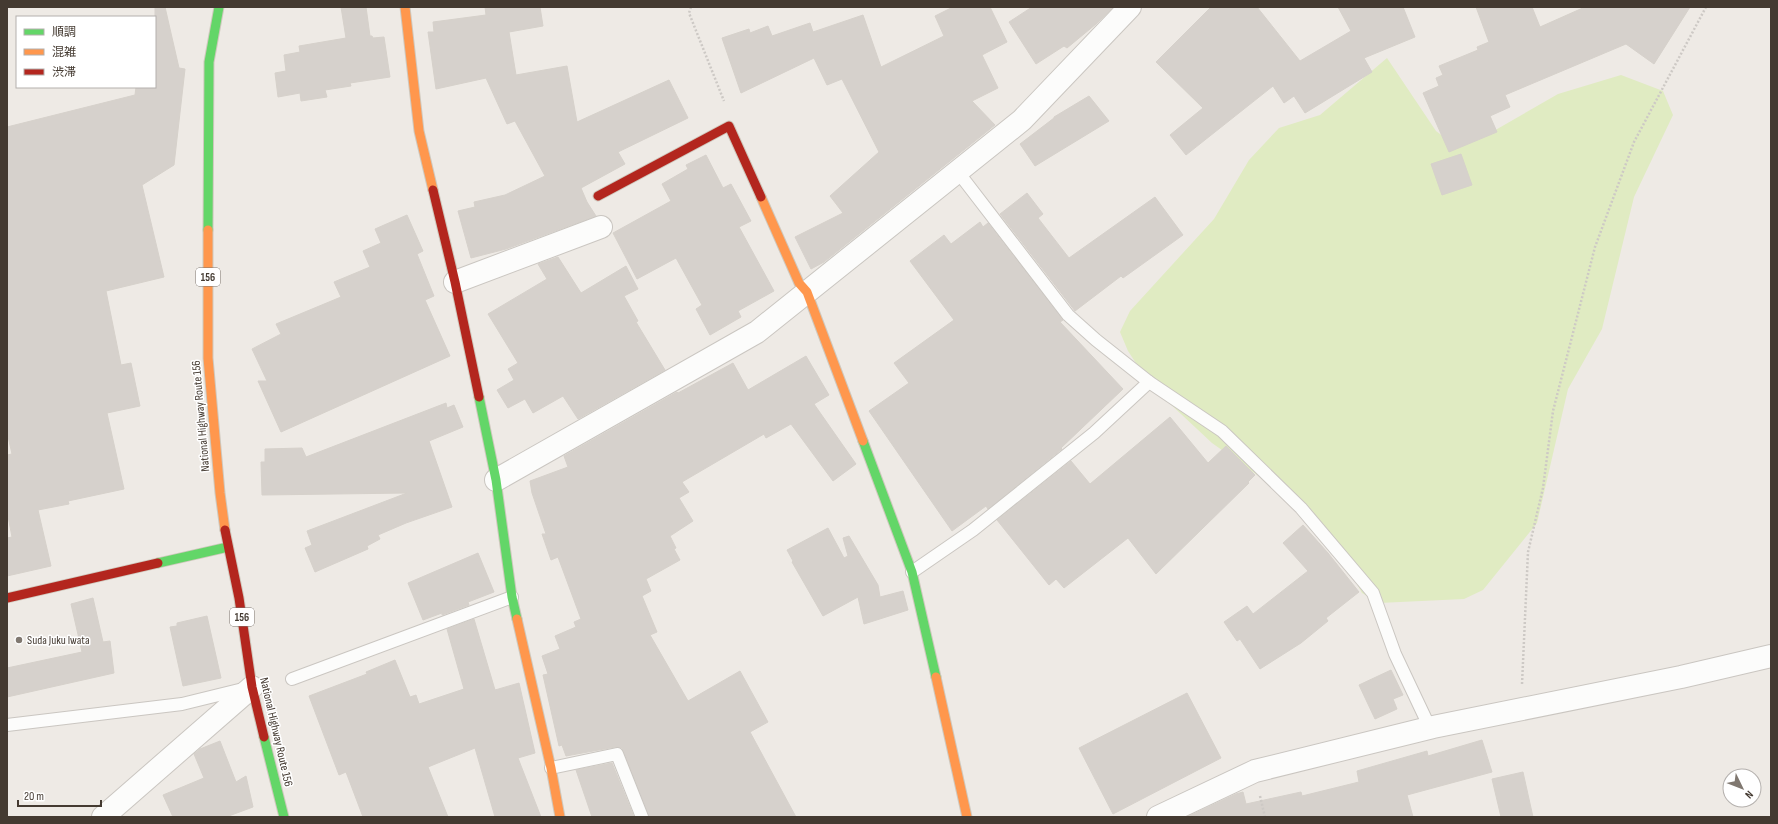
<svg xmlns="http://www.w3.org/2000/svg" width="1778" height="824" font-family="'Sofia Sans Condensed','Noto Sans JP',sans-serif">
<rect width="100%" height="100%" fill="#eeeae5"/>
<path fill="#e0ebc2" d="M1387,58L1436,131L1452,143L1478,140L1558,94L1621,75L1663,91L1673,115L1634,197L1602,329L1568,389L1537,523L1483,590L1464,599L1379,603L1362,593L1332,540L1284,494L1212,443L1151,386L1128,351L1120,332L1130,311L1214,219L1249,160L1279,128L1320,115Z"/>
<g fill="#d6d1cc" stroke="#d6d1cb">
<path d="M155,7H165L179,68L185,69L174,165L142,185L164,277L106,291L121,365L131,363L140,406L107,413L124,489L68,501L69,504L38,510L51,566L7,576V538L12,537L7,511V455L12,454L7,432V127L135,95L136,87H155Z"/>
<path d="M341,7H366L370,36H372L373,38L384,37L390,77L350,83L351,86L325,90L327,97L301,101L300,93L278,97L275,73L286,71L284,55L300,52L299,46L346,38Z"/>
<path d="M485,7H540L543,26L509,32L516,75L567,66L577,122L669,80L688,118L618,152L625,164L581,188L587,202L596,216L506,249L471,258L458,211L475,207L474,202L505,195L545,176L515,121L507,124L486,78L436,89L428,32H434L433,22L486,15Z"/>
<path d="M953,7H990L1007,42L982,55L998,88L972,101L995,125L824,262L811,269L795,237L843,213L830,196L879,152L842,79L827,85L814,58L741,93L722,38L749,29L750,33L768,26L772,36L810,23L813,32L863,15L881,67L944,36L935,16Z"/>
<path d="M1032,7H1113L1096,24L1067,48L1064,46L1036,64L1009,22Z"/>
<path d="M1211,7H1257L1300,61L1351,31L1338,7H1403L1415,37L1364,58L1372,72L1305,113L1294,96L1284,103L1273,86L1186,155L1170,135L1203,108L1156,62Z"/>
<path d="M1476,7H1532L1540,27L1585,7H1690L1654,64L1626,44L1505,95L1510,107L1490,116L1497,132L1449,152L1423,93L1439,86L1436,78L1443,75L1439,66L1478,50L1477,47L1489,42Z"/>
<path d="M1089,96L1109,121L1035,166L1020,144L1054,118V117Z"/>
<path d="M1461,154L1472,185L1442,195L1431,164Z"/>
<path d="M706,155L723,188L731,184L751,221L739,227L774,291L738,311L741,317L710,335L696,309L702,305L676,258L637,279L613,233L671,201L662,184L688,169L686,165Z"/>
<path d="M1027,193L1043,214L1038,218L1069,258L1155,197L1183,235L1123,278L1121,276L1075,311L1000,214Z"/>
<path d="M407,215L423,251L417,254L434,296L425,300L450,356L281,432L258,381H267L252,349L281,334L276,324L341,297L334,282L370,267L363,251L381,243L375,229Z"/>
<path d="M980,222L983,227L988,223L1063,320L1060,322L1123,389L1061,448L1062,449L988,509L986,506L952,531L869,411L909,383L894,363L954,320L910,261L944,235L951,244Z"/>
<path d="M558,257L581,293L626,266L638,289L624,296L638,321L636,322L665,370L578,419L563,396L533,413L525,399L508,408L497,390L514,380L508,369L518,363L488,314L547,279L538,264Z"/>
<path d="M806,356L829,395L814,404L856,464L833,481L791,424L766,438L764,434L682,482L689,492L679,498L693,521L670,536L676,548L674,549L680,560L646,579L651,591L642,596L657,632L650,635L688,701L740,671L768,722L750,732L796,817H649L622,748L615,747L566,756L562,745L559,746L543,675L548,674L542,656L560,649L555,636L576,627L574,622L581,619L558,557L551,560L542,534H546L532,493L530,481L568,467L564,456L677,392L678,393L733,363L748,390Z"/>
<path d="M446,403L447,408L454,405L463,427L429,441L452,507L406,523L378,535L380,539L367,546L368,549L315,572L305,548L312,545L307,531L407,493L262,495L261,462H265V449L302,448L306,457Z"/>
<path d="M1170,417L1208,463L1226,446L1255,475L1248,482L1249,483L1156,574L1128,538L1064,588L1056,579L1049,585L997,520L1071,461L1090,484Z"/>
<path d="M1303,525L1328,553L1359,592L1326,618L1328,621L1301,643L1260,669L1240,639L1237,641L1224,622L1247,606L1253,614L1308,571L1283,543Z"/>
<path d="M828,528L844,558L848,556L843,538L849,536L878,585L880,597L903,591L908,610L864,624L858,597L823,616L792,562L793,561L787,550Z"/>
<path d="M478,553L494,592L468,602L469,605L442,615V613L423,620L408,583Z"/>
<path d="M93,598L103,642L110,641L114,673L7,697V668L82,652L71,604Z"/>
<path d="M207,616L221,678L183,686L170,627L177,626V623Z"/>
<path d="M474,619L495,690L519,683L535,753L518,758L541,817H495L475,748L428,767L448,817H363L346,772L339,775L309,696L367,674L366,672L395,660L410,697L416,695L419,704L464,689L447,629Z"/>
<path d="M1391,670L1403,695L1393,699L1397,709L1375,719L1359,685Z"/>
<path d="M1187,693L1221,758L1113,814L1079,748Z"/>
<path d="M1482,740L1492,772L1407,795L1413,817H1187L1236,794L1243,792L1246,804L1301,792L1302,796L1359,782L1357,771L1427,751L1428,756Z"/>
<path d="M220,741L236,782L246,776L253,807L226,817H173L163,795L204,778L194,754L200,749Z"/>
<path d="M612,763L634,817H592L576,770Z"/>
<path d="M1523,772L1533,817H1501L1492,779Z"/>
</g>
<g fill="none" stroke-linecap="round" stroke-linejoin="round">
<defs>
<g id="lane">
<path d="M958,172L1068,315L1096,340L1149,382L1222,431L1301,508L1373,593L1395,654L1430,728"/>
<path d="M912,572L973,530L1094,433L1149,382"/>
<path d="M292,679L512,597"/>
<path d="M7,725L182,704L243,689"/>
<path d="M551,768L617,754L642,817"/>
</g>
<g id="street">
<path d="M455,282L601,227"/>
<path d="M496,480L757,332L1022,120L1130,7"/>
<path d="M103,817L252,687"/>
<path d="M1158,817L1255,771L1433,727L1681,677L1771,656"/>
</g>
<g id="fast">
<path d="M208,230L209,62L219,7"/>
<path d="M479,397L496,480L512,597L517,619"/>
<path d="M863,441L912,572L936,677"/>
<path d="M158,563L228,547"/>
<path d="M264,737L284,817"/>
</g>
<g id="slow">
<path d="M405,7L419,131L433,190"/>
<path d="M761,197L799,283L807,292L863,441"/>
<path d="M208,230V358L220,493L225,530"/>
<path d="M517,619L551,768L560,817"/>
<path d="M936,677L967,817"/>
</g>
<g id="jam">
<path d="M433,190L455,282L479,397"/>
<path d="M598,196L729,126L761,197"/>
<path d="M225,530L239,598L252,687L264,737"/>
<path d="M7,598L158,563"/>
</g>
</defs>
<use href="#lane" stroke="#cac6c1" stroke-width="14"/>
<use href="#street" stroke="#cac6c1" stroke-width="24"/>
<use href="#fast" stroke="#cfc8bd" stroke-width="11"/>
<use href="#slow" stroke="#cfc8bd" stroke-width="11"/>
<use href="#jam" stroke="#cfc8bd" stroke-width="11"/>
<g stroke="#cdc9c5" stroke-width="2.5" stroke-dasharray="2 2" stroke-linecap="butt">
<path d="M691,7L689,13L724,101"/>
<path d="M1522,684L1528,552L1543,488L1553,411L1595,247L1634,142L1706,7"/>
<path d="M1260,796L1265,817"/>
</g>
<use href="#lane" stroke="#fcfcfb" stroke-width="12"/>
<use href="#street" stroke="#fcfcfb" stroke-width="22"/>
<use href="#fast" stroke="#63d668" stroke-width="9"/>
<use href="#slow" stroke="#ff974d" stroke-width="9"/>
<use href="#jam" stroke="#b3261e" stroke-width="9"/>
</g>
<circle fill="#807870" stroke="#fff" stroke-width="1.5" cx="19" cy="640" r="4"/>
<g text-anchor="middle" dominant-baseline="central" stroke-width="3" stroke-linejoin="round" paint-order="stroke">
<g fill="#fff" stroke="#7c756f" stroke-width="1">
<rect x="196" y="268" width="24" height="18" rx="3"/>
<rect x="230" y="608" width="24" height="18" rx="3"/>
</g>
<g font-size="11" font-weight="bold" fill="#443a31">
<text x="208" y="277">156</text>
<text x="242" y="617">156</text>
</g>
<g font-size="12" fill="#443a31" stroke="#fff">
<text transform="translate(201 416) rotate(-95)">National Highway Route 156</text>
<text transform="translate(276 732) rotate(77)">National Highway Route 156</text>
</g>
<g font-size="12" fill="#443a31" stroke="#fff" text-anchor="start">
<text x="27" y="640">Suda Juku Iwata</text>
</g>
</g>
<rect width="1778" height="824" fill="none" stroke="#443a31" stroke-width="16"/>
<rect x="16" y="16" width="140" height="72" fill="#ffffff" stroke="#b4b0ad"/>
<rect x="24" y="29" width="20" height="6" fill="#63d668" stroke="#b4b0ad"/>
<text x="52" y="36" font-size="12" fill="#443a31">順調</text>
<rect x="24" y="49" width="20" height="6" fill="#ff974d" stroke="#b4b0ad"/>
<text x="52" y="56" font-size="12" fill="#443a31">混雑</text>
<rect x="24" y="69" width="20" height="6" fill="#b3261e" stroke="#b4b0ad"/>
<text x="52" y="76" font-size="12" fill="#443a31">渋滞</text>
<g transform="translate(1742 788) rotate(133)"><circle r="19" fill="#ffffff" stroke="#b4b0ad"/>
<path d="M0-3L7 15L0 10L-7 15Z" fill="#807870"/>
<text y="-6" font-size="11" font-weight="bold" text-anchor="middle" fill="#443a31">N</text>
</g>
<path d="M18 800v6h83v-6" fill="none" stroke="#443a31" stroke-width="2"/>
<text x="24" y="800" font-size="12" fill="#443a31" stroke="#ffffff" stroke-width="3" paint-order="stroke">20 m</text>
</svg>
